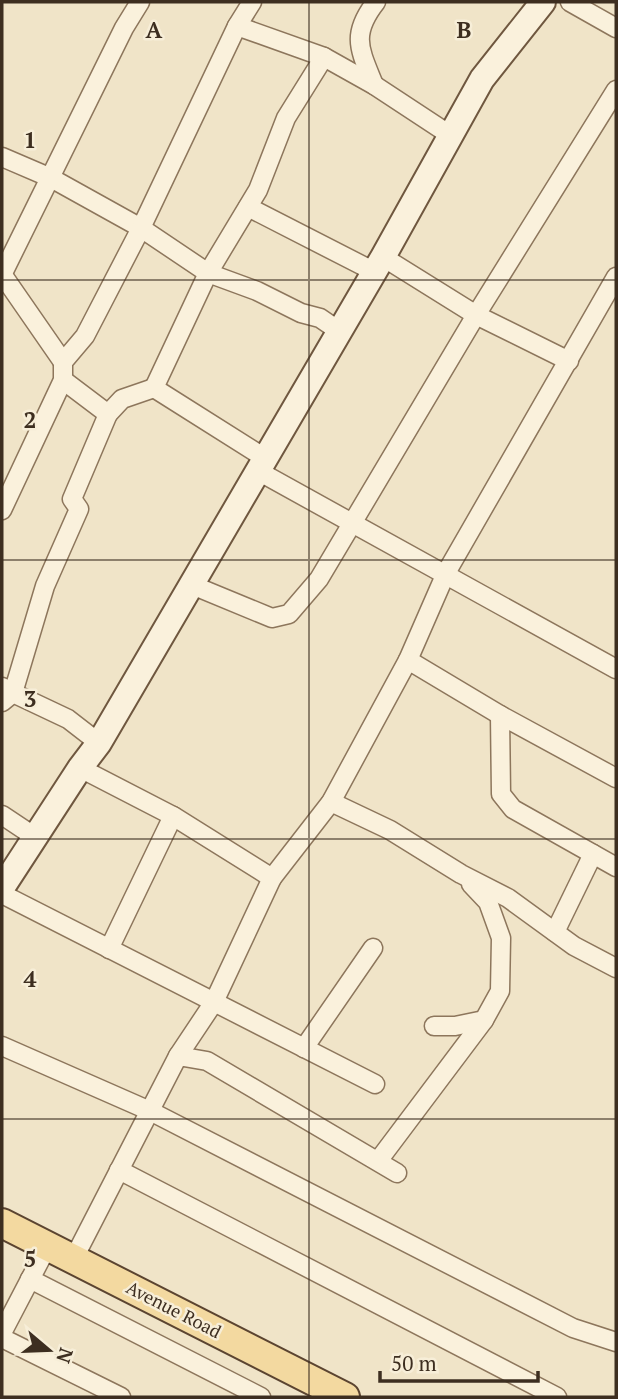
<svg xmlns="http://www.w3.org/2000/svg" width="618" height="1399" font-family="'PT Serif',serif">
<rect width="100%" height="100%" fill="#f0e4c8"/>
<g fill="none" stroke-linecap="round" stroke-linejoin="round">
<defs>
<g id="street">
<path d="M570,2L616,28"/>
<path d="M237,26L252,2"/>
<path d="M324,57L374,85L450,135"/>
<path d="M374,85C360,50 350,35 376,2"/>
<path d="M2,157L51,178L141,228L208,273L257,291L301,313L320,318L339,331"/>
<path d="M248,207L373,271"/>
<path d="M383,257L476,315L569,361"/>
<path d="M2,274L63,362"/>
<path d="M2,275L124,28L140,2"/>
<path d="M63,380L108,414L122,399L154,388"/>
<path d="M258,471L616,669"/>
<path d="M2,510L63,380V362L85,336L141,228L237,26L324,57L286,118L258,190L208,273L154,388L265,458"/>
<path d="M192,585L272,618L289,614L319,579L476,315L616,90"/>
<path d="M408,660L446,573L616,277"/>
<path d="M2,687L13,693L45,586L79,509L72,499L108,414"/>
<path d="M2,702L13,693L68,719L99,743"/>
<path d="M500,715L501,794L513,809L616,867"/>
<path d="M80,768L173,816L272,878L331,802L408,660L500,715L616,778"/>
<path d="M331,802L390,830L461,874L508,898L574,946L616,968"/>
<path d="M2,815L35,837"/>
<path d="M2,894L375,1084"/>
<path d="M555,932L593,854"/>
<path d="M109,949L173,816"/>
<path d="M434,1026H455L484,1020L500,991L501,938L488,902L471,884"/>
<path d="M2,1046L150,1111L573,1328L616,1342"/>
<path d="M304,1048L373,948"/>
<path d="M178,1056L214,1002L272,878"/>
<path d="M378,1161L484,1020"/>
<path d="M119,1170L557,1397"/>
<path d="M74,1258L178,1056L207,1061L397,1173"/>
<path d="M30,1279L261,1397"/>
<path d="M2,1333L48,1245"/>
<path d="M2,1338L121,1397"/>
</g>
<path id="secondary" d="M2,888L80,768L99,743L383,257L482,79L543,2"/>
<path id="primary" d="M2,1223L345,1397"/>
</defs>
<use href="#street" stroke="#8d765c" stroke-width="21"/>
<use href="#secondary" stroke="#6f573f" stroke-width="28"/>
<use href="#primary" stroke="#5b4430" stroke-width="32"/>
<use href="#street" stroke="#faf1dc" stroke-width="18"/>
<use href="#secondary" stroke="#faf1dc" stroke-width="24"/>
<use href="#primary" stroke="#f3d9a0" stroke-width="28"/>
</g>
<path fill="none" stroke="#3d2e20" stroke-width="2" stroke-opacity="0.55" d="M309,2V1397M2,280H616M2,560H616M2,839H616M2,1119H616"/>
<g text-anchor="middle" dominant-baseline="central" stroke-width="5" stroke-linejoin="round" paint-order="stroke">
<g font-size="18" fill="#3d2e20" stroke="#f7eed8">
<text transform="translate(174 1309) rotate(27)">Avenue Road</text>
</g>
</g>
<g font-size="23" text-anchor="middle" font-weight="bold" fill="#3d2e20" stroke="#f7eed8" stroke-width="5" stroke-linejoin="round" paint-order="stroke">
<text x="154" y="38">A</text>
<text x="464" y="38">B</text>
<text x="30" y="148">1</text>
<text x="30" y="428">2</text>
<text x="30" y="707">3</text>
<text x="30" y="987">4</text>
<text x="30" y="1267">5</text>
</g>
<rect width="618" height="1399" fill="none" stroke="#3d2e20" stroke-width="7"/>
<g transform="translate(49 1350) rotate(109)" stroke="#f7eed8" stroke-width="5" paint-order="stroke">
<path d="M0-5L12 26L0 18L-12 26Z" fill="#3d2e20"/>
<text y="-10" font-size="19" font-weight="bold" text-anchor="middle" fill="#3d2e20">N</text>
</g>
<path d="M380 1371v10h158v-10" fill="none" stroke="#3d2e20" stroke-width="3.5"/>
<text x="391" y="1371" font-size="21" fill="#3d2e20" stroke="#f7eed8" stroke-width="5" paint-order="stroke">50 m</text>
</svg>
